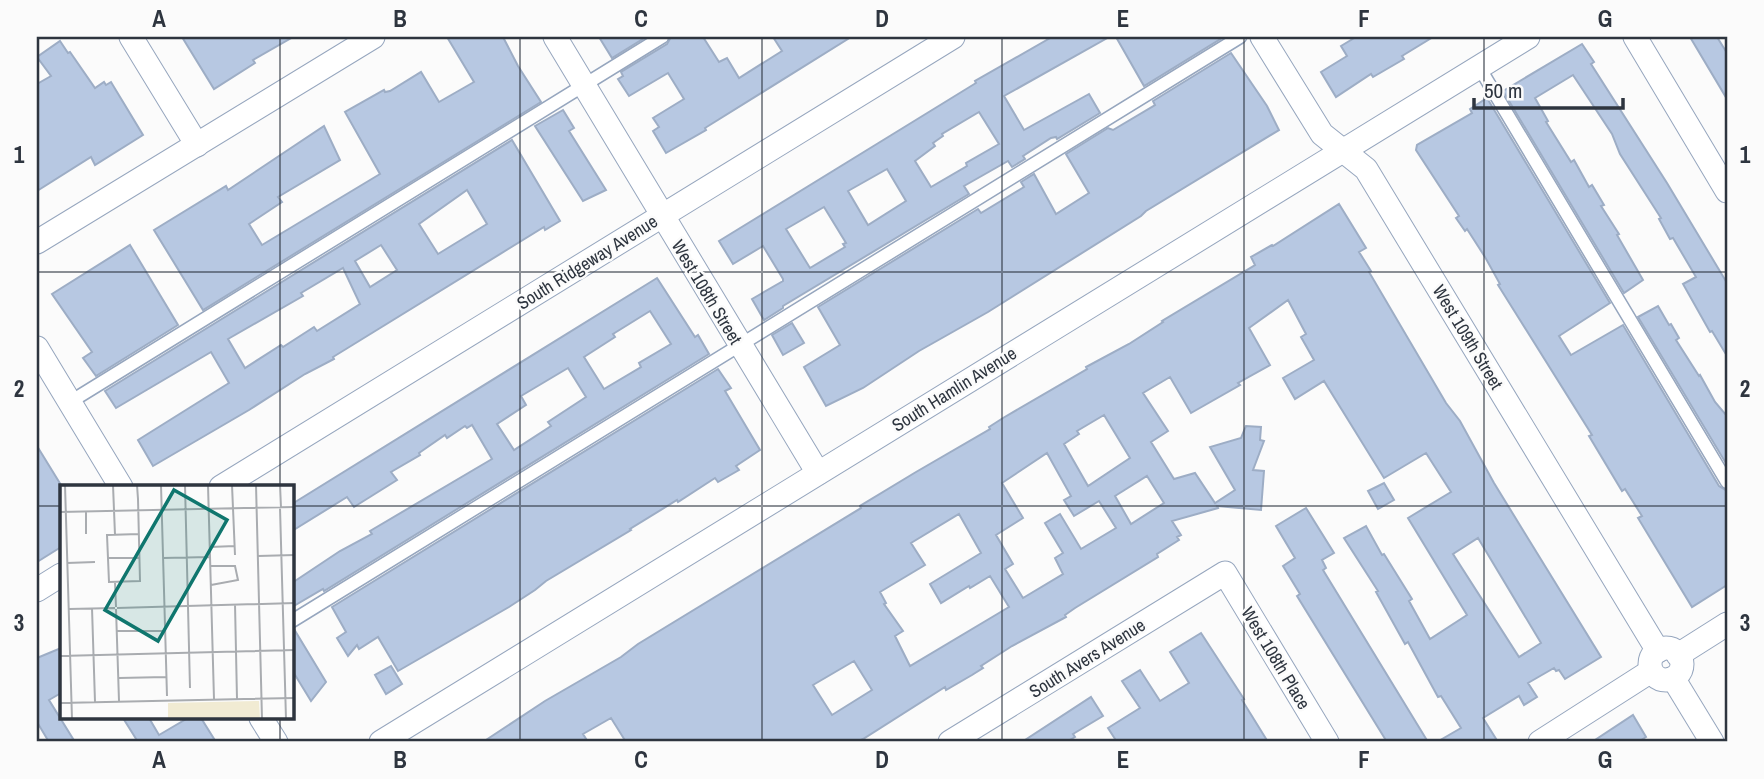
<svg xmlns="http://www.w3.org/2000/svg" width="1764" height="779" font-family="'Archivo Narrow',sans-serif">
<rect width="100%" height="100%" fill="#fbfbfb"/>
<g fill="#b7c8e2" stroke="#9dadc5" stroke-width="2" fill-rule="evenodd">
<path d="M182,37H293L253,60L255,63L214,89Z"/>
<path d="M447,37H503L518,66L541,102L203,310L154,230L226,186L228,190L324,126L340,160L278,197L282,202L249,224L262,245L380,174L345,112L384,90L385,92L390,91L421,72L439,102L474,82Z"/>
<path d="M599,37H646L612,58Z"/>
<path d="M671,37H703L719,62L727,58L739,78L782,51L773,37H851L705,128L706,130L666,153L653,131L659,127L653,118L684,99L668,73L629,96L618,79L623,76L621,72L667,44Z"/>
<path d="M1052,37H1109L1004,96L1024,130L1089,94L1100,113L1057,139L1056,137L1051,138L1023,156L1025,159L1012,167L1008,161L964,186L969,194L783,306V308L764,320L752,299L783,281V279L763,246L733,264L719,241L976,83L975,81ZM979,112L999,144L966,163L967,166L931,187L915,161L935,146L933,143L943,136L942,134ZM887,169L906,201L868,225L848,191ZM824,207L846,243L843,244L845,247L810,268L786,229Z"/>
<path d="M1116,37H1221L1222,38L1144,86Z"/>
<path d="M1356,37H1433L1402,56L1404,59L1373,77L1371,74L1336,97L1321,72L1347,56L1341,46Z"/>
<path d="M1690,37H1717L1727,53V99Z"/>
<path d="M60,41L68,53L70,52L95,88L104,82L106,85L111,82L143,135L95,165L91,157L37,191V84L51,76L37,57Z"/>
<path d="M1582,44L1594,62L1591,64L1667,183L1727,283V356L1712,331L1710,332L1683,284L1696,277L1673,238L1670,239L1659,219L1661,218L1620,154L1612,134L1573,75L1535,98L1548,121L1546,122L1571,162L1574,160L1589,187L1592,185L1604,205L1601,206L1619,234L1617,235L1643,280L1624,293L1503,91Z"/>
<path d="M1231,53L1267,106L1279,130L1146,211L1141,216L988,312L919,351L863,388L826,406L804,367L840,345L818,307L978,209L981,213L1024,187L1021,182L1034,174L1056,214L1089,193L1066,154L1108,128L1113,130L1155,105L1153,101Z"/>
<path d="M1487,98L1610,303L1559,336L1571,355L1623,325L1719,486L1727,491V585L1692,607L1638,518L1642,516L1625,489L1622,491L1589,436L1592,435L1498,285L1500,284L1485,257L1467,229L1465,231L1456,218L1459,216L1416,150L1417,145L1472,113L1470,109Z"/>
<path d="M563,110L574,128L569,131L606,190L583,201L535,126Z"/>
<path d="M512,140L560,221L545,230L544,227L333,357L334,359L305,374L249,410L153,466L138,440L229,383L211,352L116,408L105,391ZM467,190L487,224L438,254L419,224ZM381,245L397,270L370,287L355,261ZM343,268L360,304L317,331L314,327L283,347L281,345L245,368L228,339L303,296L301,293Z"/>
<path d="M1339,204L1366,248L1359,252L1371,271L1369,272L1446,403L1460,421L1494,483L1601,657L1565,679L1559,670L1556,671L1554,668L1528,683L1537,697L1524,705L1519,696L1483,718L1498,742H1437L1461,728L1441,696L1438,697L1408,642L1405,644L1376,592L1378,591L1344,538L1366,526L1382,555L1384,554L1412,599L1409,601L1430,639L1467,615L1408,518L1451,492L1426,453L1384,478L1324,381L1295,399L1283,378L1314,360L1301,337L1306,334L1288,300L1249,328L1270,365L1238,383L1240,385L1191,413L1170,377L1143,393L1168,431L1151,442L1174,479L1195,473L1215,503L1235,490L1210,447L1241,438L1246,426L1261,427L1260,440L1264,441L1253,470L1264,471L1261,510L1217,506L1218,508L1172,521L1181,535L1177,537L1179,540L1157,554L1158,557L1075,608L1065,615L1066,617L1012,646L981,666L983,668L972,675L946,690L945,687L863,739L856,742H626L611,718L583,734L588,742H483L545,701L621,657L638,644L861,508L860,506L916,472L990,429L989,427L1003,418L1087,369L1086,367L1129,344L1163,322L1162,321L1255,265L1251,257L1272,245L1273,246ZM1104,415L1130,458L1088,486L1064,444L1079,434L1077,431ZM1047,453L1071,496L1064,500L1074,516L1099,501L1116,528L1081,549L1060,514L1045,523L1063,553L1055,558L1063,574L1023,598L1005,569L1013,564L996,535L1023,518L1002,483ZM1147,476L1164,503L1131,524L1115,496ZM959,514L981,553L930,584L941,603L969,586L970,588L990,576L1009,607L910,666L895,636L903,631L884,604L886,603L880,592L925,565L911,543ZM1478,538L1541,643L1519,657L1453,554ZM854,661L872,690L832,715L813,685Z"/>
<path d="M130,245L178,325L96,376L83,358L92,352L52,294Z"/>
<path d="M657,278L695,337L698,335L709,354L324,591L323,589L292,607V583L340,551L372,534L370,531L492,459L472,425L467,428L465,426L447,438L445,435L419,453L420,455L391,472L397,480L354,507L347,497L292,531V504ZM650,311L671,344L639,363L641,367L604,389L584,357L615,337L613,334ZM568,368L586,397L548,422L551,426L514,450L497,424L526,405L521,396Z"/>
<path d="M1658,306L1669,325L1671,324L1679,338L1676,340L1699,376L1700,375L1715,402L1727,416V465L1638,317Z"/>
<path d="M792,323L804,343L783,355L772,335Z"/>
<path d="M718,369L731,388L725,391L760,450L736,466L739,470L718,482L715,478L678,502L677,500L630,529L631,530L546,581L535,590L509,607L398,671L378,637L359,649L357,645L348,656L337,638L346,632L332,607Z"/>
<path d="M37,446L61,485V547L37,562Z"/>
<path d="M1384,483L1394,500L1378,509L1368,491Z"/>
<path d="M1306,508L1334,553L1322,560L1326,568L1323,570L1428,742H1387L1297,596L1300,594L1283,566L1295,558L1276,526Z"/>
<path d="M294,629L326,682L311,701L292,670V630Z"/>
<path d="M1201,633L1244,699L1242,700L1268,742H1117L1108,728L1140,708L1122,681L1140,670L1160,701L1189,683L1170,652Z"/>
<path d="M61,648V693L49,700L75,742H49L37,722V658Z"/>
<path d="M391,666L402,684L386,694L375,675Z"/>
<path d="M1091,697L1103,716L1073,734L1075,737L1066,742H1022Z"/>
<path d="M1633,715L1646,737L1638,742H1592Z"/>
<path d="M123,718H149L159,735L188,718H201L216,742H138Z"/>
</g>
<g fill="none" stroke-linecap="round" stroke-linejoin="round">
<defs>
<g id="lane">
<path d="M1479,67L1727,482"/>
<path d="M70,402L662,37"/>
<path d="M292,621L1240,37"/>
</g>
<g id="street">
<path d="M131,37L197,145"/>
<path d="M555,37L818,473"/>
<path d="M1262,37L1322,134L1366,169L1658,651"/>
<path d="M1635,37L1727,191"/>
<path d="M37,242L373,37"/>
<path d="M37,348L121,487"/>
<path d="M221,487L953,37"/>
<path d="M37,590L61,575"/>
<circle cx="1666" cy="664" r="16"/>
<path d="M1678,655L1727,624"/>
<path d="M1673,678L1712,742"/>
<path d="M261,718L276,742"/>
<path d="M381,742L1528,37"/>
<path d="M950,742L1225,573L1327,742"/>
<path d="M1540,742L1651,671"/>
</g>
</defs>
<use href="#lane" stroke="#96a6be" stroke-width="15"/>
<use href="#street" stroke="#96a6be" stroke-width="25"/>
<use href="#lane" stroke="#fff" stroke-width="12"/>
<use href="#street" stroke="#fff" stroke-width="23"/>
</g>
<path fill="none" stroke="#2e353f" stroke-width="2" stroke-opacity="0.55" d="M280,37V487M520,37V742M762,37V742M1002,37V742M1244,37V742M1484,37V742M37,272H1727M37,506H61M292,506H1727M280,718V742"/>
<g text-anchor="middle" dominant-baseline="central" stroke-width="5" stroke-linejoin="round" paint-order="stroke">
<g font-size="18" fill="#2e353f" stroke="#fbfbfb">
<text transform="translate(587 262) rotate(-32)">South Ridgeway Avenue</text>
<text transform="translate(707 292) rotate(59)">West 108th Street</text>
<text transform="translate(1468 337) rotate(59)">West 109th Street</text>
<text transform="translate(954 389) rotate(-32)">South Hamlin Avenue</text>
<text transform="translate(1087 658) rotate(-32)">South Avers Avenue</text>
<text transform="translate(1276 658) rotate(59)">West 108th Place</text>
</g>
</g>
<g transform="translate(60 485)">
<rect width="234" height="234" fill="#fbfbfb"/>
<path d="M199,216L200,234H108V218Z" fill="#f1ebd3"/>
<path fill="none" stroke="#a9acb0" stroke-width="2" d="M5,0L12,234M53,0L55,50M77,0L78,14L80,96L49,97L47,50L79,49M101,0L107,211M125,0L130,203M148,0L154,214M172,0L175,70M196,0L202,234M220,0L221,23M220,23L226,234M0,27L235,22M26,27V49M150,62L175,61M198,71L235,70M48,73H79M103,73L150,72M7,78L35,77M151,81H175L178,95L151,100M55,97L56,122M175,119L177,214M32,123L35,217M57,123L235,118M9,124L55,123M56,124L59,216M57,146H105M0,171L235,165M59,193L106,192M0,218L235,213"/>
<path fill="#0f766e" fill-opacity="0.15" stroke="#0f766e" stroke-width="3.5" d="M114,5L167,35L98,156L45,125Z"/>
<rect width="234" height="234" fill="none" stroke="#2e353f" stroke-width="3.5"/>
</g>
<rect width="1764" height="779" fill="none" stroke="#fbfbfb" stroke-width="77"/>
<path d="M1474 98v10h149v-10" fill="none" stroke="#2e353f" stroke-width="3.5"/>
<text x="1484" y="98" font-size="21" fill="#2e353f" stroke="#fbfbfb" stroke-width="5" paint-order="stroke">50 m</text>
<rect x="38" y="38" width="1688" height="702" fill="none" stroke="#2e353f" stroke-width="2.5"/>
<g font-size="23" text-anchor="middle" font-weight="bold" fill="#2e353f">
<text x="159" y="27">A</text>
<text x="400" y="27">B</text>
<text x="641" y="27">C</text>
<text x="882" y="27">D</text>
<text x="1123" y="27">E</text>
<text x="1364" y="27">F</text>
<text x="1605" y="27">G</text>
<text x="19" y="163">1</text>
<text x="1745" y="163">1</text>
<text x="19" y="397">2</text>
<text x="1745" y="397">2</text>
<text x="19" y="631">3</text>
<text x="1745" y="631">3</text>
<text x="159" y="768">A</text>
<text x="400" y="768">B</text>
<text x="641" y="768">C</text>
<text x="882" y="768">D</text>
<text x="1123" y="768">E</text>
<text x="1364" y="768">F</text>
<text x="1605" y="768">G</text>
</g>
</svg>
